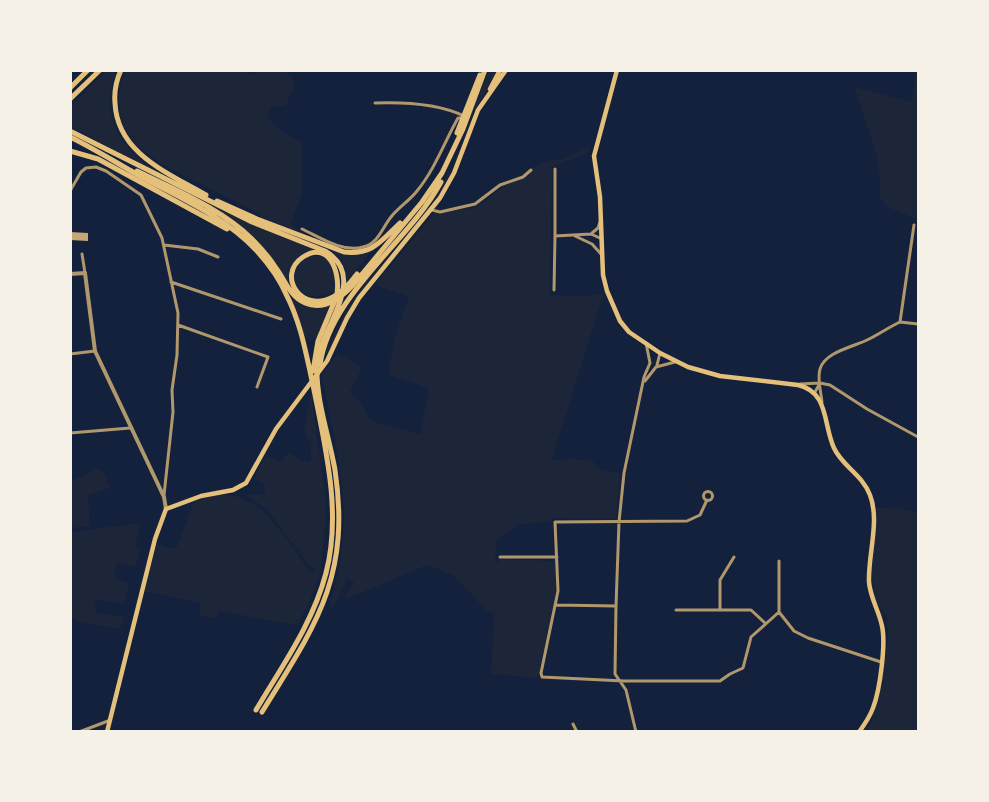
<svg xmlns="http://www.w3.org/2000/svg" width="989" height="802" font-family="Lato,sans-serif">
<rect width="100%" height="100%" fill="#14213d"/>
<path fill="#1d2539" d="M248 70 249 75C264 71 289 64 295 83L286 106 271 107 267 117 282 132 302 142V193L291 223 299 232 261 217 254 211C233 200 212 190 191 179 143 156 103 131 125 71Z
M106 71H116C98 122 123 150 164 176L71 127V106Z
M489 71H498L497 75 475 109 455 163 442 191 428 211 355 300 324 360C326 349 332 339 336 330 362 276 410 240 440 189 462 153 471 109 489 71Z
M916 71H918V220L886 206 879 197 880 182 876 152 854 87 912 102Z
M590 147 589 152 552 167 550 295 587 296 603 294V295L552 459 557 461 569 458 592 461 602 470 620 473 616 519 553 518 550 522 519 524 497 540 495 561 499 562 500 559 555 561 556 591 538 678 491 674 494 613 487 611 453 575 427 565 344 600 354 582 345 578V584L333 608 329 606C358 518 338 461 322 375L338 353 362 368 350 392 358 399 371 421 420 434 429 388 389 375C391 348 399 322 409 297L375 285 434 213 472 208 489 199 508 183 524 179 529 176 533 167 545 162 555 159 560 160Z
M206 202 321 251 295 262 291 287C268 248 243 227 206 202Z
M329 249 338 252 372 251 347 281C346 266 340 257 329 249Z
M310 256C334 253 334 273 336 290 300 311 278 273 310 256Z
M290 294 331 304 317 337 310 341 305 337Z
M311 393 325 492 326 518 320 576 308 605 297 625 218 611 217 618 200 616V603L144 591 156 543 170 548 177 547 194 501C244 481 267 512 294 548 300 557 305 568 314 573L315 570 308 564 268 511 247 495 265 494V485L254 479 266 455 280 463 289 452 301 460 311 462V444L306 437 304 428Z
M97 469 104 473 110 488 88 495 90 526 71 528V481Z
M895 507 918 513V731L865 732 872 720 881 688 884 684 882 679 888 635 887 615C863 600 875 534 877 508Z
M140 523 135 548 140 552 135 567 117 563 115 573 118 579 129 583 124 603 95 600 96 613 125 617 120 629 83 623 71 617V532Z"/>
<path fill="#c6a872" d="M70 232 88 233V241L70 240Z"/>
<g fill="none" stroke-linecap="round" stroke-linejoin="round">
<path stroke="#b1986c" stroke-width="3" d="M375 103C403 102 439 104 464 116
M555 169V236L591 234 602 239
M70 191 81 172 86 168 96 167 106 171 141 195 162 238 178 313 177 355 172 390 173 412 164 495
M432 210 440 212 475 204 500 185 523 177 531 170
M302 229C319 237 343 253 363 247 378 244 382 228 391 217 398 208 409 201 417 191 435 169 444 143 458 118H463
M592 233 598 228 600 222
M575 236 592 244 601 254
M164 245 198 249 218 257
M82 254 85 273
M171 282 281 319
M554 290 555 236
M900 322 918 324
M178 325 268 357 257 387
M70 354 95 351
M657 365 660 353
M645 381 656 367 675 362
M800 384 820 383 830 385 867 409 918 437
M815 392 820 383
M822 402C821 392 817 379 820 369 825 352 853 347 867 340 878 335 889 327 900 322L914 225
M70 433 130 428
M703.5 496a4.5 4.5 0 1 1 9 0a4.5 4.5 0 1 1-9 0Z
M707 500 700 515 687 521 555 522 558 591 541 673 542 677 624 681H720L730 674 743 668 751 637 779 612 794 631 808 638 881 662
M500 557H557
M556 605 616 606
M676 610H751L765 623
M720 610V580L734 557
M779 612V561
M573 724 577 732
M79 732 108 721
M636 732 626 690 615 674 616 606 619 522 624 473 644 377 650 363 646 343"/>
<path stroke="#b1986c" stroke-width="4" d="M70 274 85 273 95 351 164 497 166 509"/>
<path stroke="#e5c07b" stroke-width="4.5" d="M617 70 594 156 600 197 603 275 607 291 620 321 629 332 660 353 688 367 720 376 798 385C829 392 823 424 834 448 842 466 862 474 870 495 880 521 868 554 869 582 870 597 879 611 882 626 886 644 880 690 873 708 870 716 865 724 859 732
M490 89 500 70
M107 732 155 539 166 509 201 496 233 490 246 483 276 429 327 361 347 318 359 298 440 198 454 173 478 110 506 70"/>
<path stroke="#e5c07b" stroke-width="5" d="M121 70C116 81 114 92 115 103 117 153 168 173 206 195
M70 88 88 70
M70 99 100 70
M70 131 252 222 325 251C371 278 318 330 317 367 316 401 329 436 335 470 351 578 315 626 262 712
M457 133 480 75
M70 137C95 149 118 164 142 177 180 198 225 217 256 250 268 263 279 278 286 294 301 323 306 354 313 385 325 446 342 512 326 573 313 623 282 666 256 710
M70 151 98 159 227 229
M137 171C177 191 220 208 252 239 261 248 269 257 276 268 285 280 290 297 305 303 324 311 341 298 353 285L422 202 442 173 463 129 485 70
M217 201 257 219 344 252C373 255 381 241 400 223
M320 365C330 294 408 243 441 182
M313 371 318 341 336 298C342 277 331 239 303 257 276 275 301 314 333 297 343 292 350 283 357 274"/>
</g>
<rect width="989" height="802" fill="none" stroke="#f6f1e7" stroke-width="144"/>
</svg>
